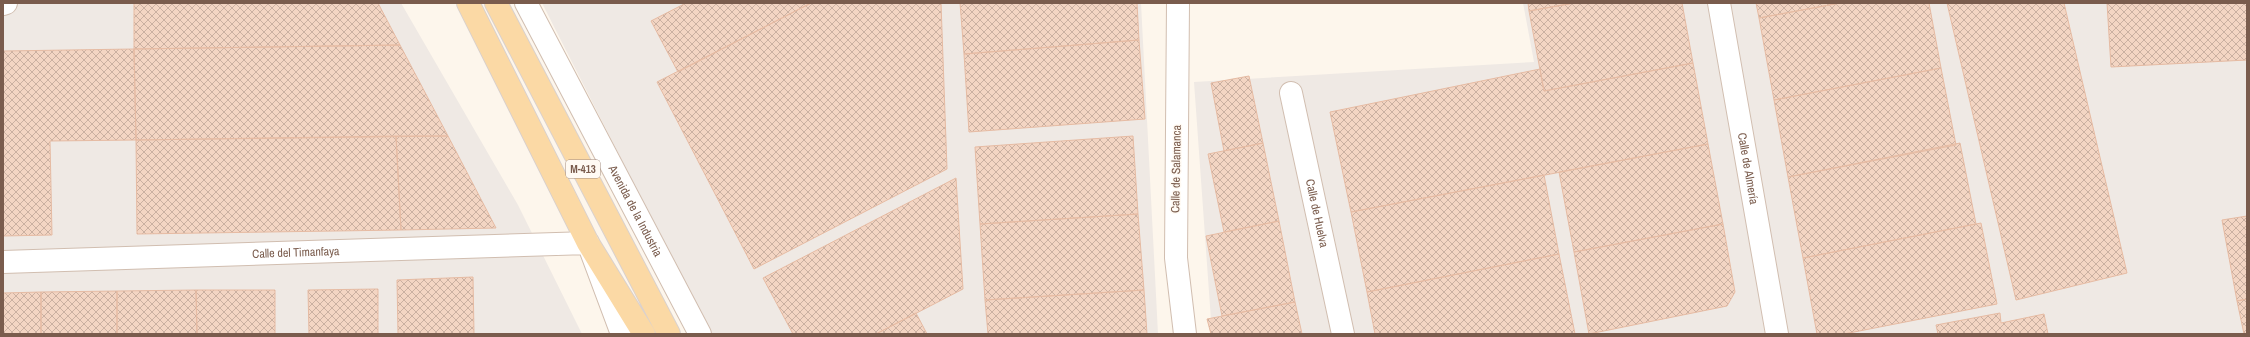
<svg xmlns="http://www.w3.org/2000/svg" width="2250" height="337" font-family="'Archivo Narrow',sans-serif">
<defs>
<pattern id="building-cross-hatch" width="8" height="8" patternUnits="userSpaceOnUse"><rect width="8" height="8" fill="#f3d5c3"/><path d="M0 0l8 8M0 8l8-8" fill="none" stroke="#cab0a1"/></pattern>
</defs>
<rect width="100%" height="100%" fill="#fdf6ec"/>
<path fill="#efe9e4" d="M3 3H401L518 205 582 334H3Z
M542 3H1141L1158 334H710Z
M1523 3H2247V334H1212L1194 82 1534 62Z"/>
<path fill="url(#building-cross-hatch)" stroke="#e6bba3" d="M134 3H378L400 45 134 49Z
M686 3H811L678 72 651 21Z
M811 3H941L947 169 754 269 657 82Z
M960 3H1137L1139 40 964 54Z
M1528 3H1574L1529 11Z
M1574 3H1682L1693 63 1544 91 1529 11Z
M1756 3H1840L1759 18Z
M1840 3H1929L1941 68 1774 100 1759 18Z
M1947 3H2064L2127 273 2016 300Z
M2107 3H2247V60L2111 67Z
M1139 40 1145 119 969 132 964 54Z
M400 45 448 136 136 140 134 49Z
M134 49 136 140 50 141 52 235 3 236V51Z
M1693 63 1708 144 1351 212 1330 112 1540 69 1544 91Z
M1941 68 1956 145 1788 177 1774 100Z
M1249 76 1263 143 1224 151 1211 83Z
M396 136H448L496 228 401 230Z
M396 136 401 230 137 234 136 140Z
M1133 136 1138 214 980 224 975 147Z
M1263 143 1279 221 1224 232 1208 154Z
M1960 143 1976 224 1803 258 1788 177Z
M1708 144 1723 224 1574 252 1559 172Z
M1544 175 1559 254 1367 292 1351 212Z
M956 178 963 289 876 334H793L763 278Z
M1138 214 1144 290 985 300 980 224Z
M2247 216V299L2237 301 2222 220Z
M1279 221 1295 302 1222 316 1206 236Z
M1981 223 1997 304 1844 334H1817L1803 258Z
M1723 224 1735 292 1727 306 1589 334 1574 252Z
M1559 254 1575 334H1375L1367 292Z
M473 277 474 334H398L397 280Z
M378 289V334H309L308 290Z
M196 290H275V334H197Z
M196 290 197 334H117V291Z
M1144 290 1147 334H988L985 300Z
M117 291V334H41V292Z
M41 292V334H3V293Z
M2247 299V334H2244L2237 301Z
M1295 302 1302 334H1211L1207 319Z
M916 313 927 334H876Z
M2000 313 2001 323 2044 314 2048 334H1938L1936 325Z"/>
<g fill="none" stroke-linecap="round" stroke-linejoin="round">
<defs>
<g id="minor">
<path id="s1" d="M526 3 700 334"/>
<path d="M1178 3 1176 258 1185 334"/>
<path id="s2" d="M1719 3 1777 334"/>
<path d="M3 4 6 3"/>
<path id="s3" d="M1291 93 1343 334"/>
<path id="s4" d="M3 262 588 243 622 334"/>
</g>
<path id="primary" d="M468 3 588 243 644 334
M496 3 669 334"/>
</defs>
<use href="#minor" stroke="#d1beb0" stroke-width="24"/>
<use href="#primary" stroke="#dad1cd" stroke-width="24"/>
<use href="#minor" stroke="#fff" stroke-width="22"/>
<use href="#primary" stroke="#fbd9a5" stroke-width="22"/>
</g>
<g text-anchor="middle" dominant-baseline="central" stroke-width="3" stroke-linejoin="round" paint-order="stroke">
<rect fill="#fffaf3" stroke="#a28b7f" stroke-width="1" x="566" y="160" width="34" height="18" rx="3"/>
<g font-size="11" font-weight="bold" fill="#7a5c4d">
<text x="583" y="169">M-413</text>
</g>
<g font-size="12" fill="#7a5c4d" stroke="#fffaf3">
<text stroke="none"><textPath href="#s2" startOffset="168">Calle de Almería</textPath></text>
<text transform="translate(1176 169) rotate(-89)">Calle de Salamanca</text>
<text stroke="none"><textPath href="#s1" startOffset="235">Avenida de la Industria</textPath></text>
<text stroke="none"><textPath href="#s3" startOffset="123">Calle de Huelva</textPath></text>
<text stroke="none"><textPath href="#s4" startOffset="293">Calle del Timanfaya</textPath></text>
</g>
</g>
<rect width="2250" height="337" fill="none" stroke="#7a5c4d" stroke-width="8"/>
</svg>
